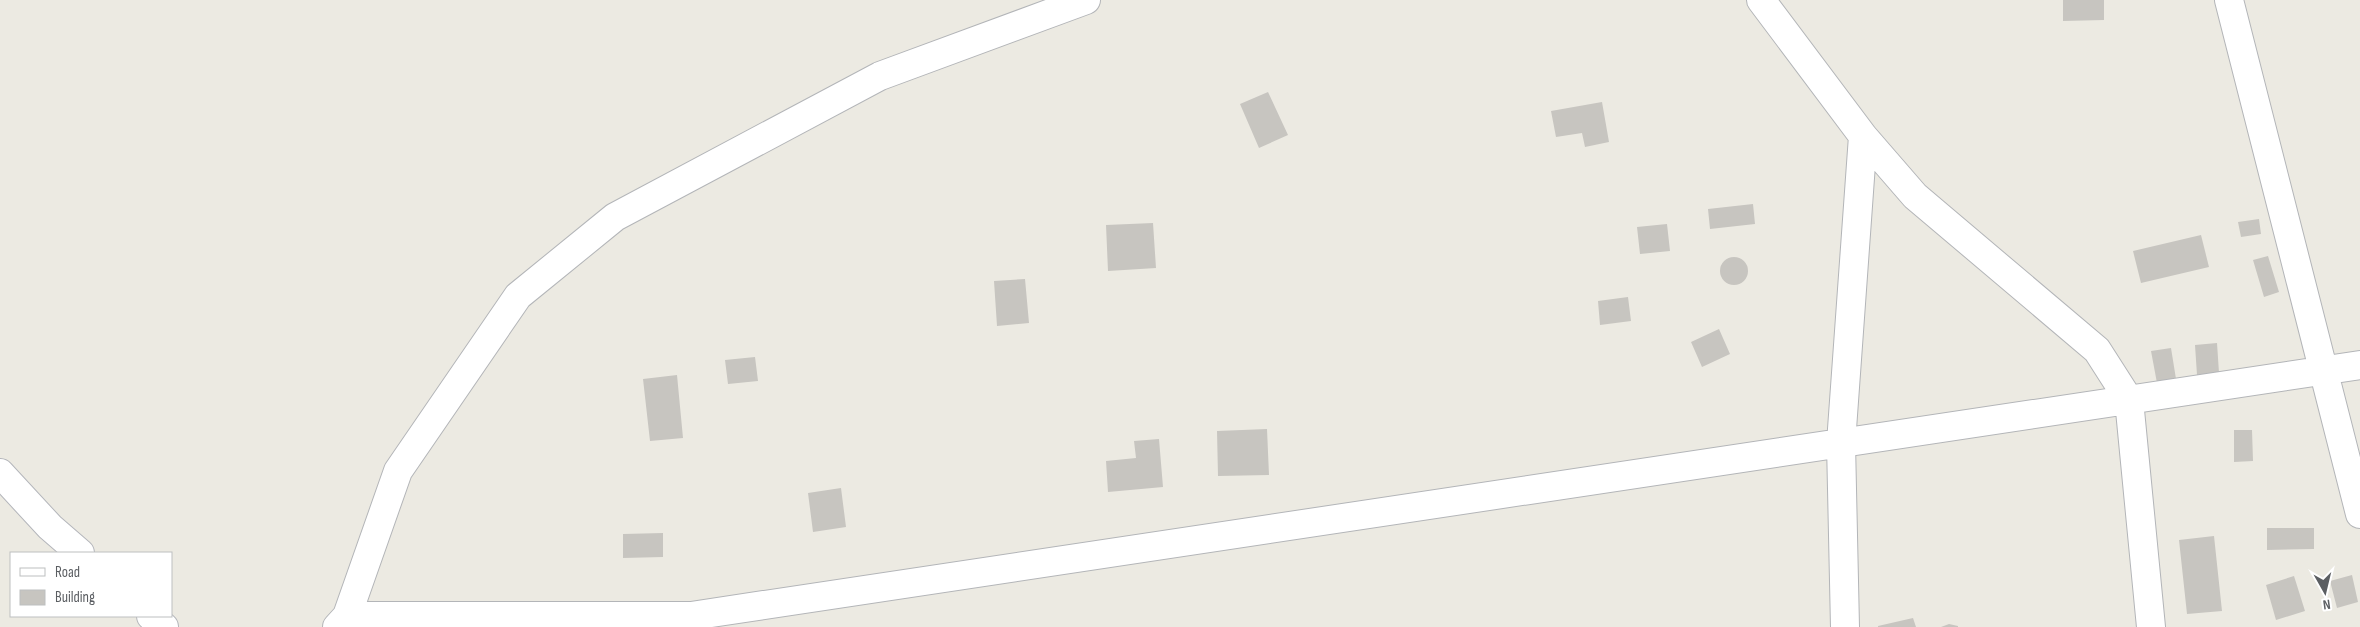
<svg xmlns="http://www.w3.org/2000/svg" width="2360" height="627" font-family="'Sofia Sans Condensed',sans-serif">
<rect width="100%" height="100%" fill="#eceae2"/>
<path fill="#c7c5c0" d="M2063 0H2104V20L2063 21Z
M1268 92 1288 135 1259 148 1240 104Z
M1602 102 1609 142 1585 147 1582 133 1556 137 1551 111Z
M1753 204 1755 224 1710 229 1708 209Z
M2259 219 2261 234 2241 237 2238 222Z
M1153 223 1156 268 1108 271 1106 225Z
M1667 224 1670 251 1640 254 1637 227Z
M2201 235 2209 267 2141 283 2133 251Z
M2268 256 2279 292 2264 297 2253 260Z
M1720 271a14 14 0 1 1 28 0a14 14 0 1 1-28 0Z
M1025 279 1029 323 997 326 994 281Z
M1628 297 1631 321 1600 325 1598 301Z
M1719 329 1730 354 1702 367 1691 342Z
M2217 343 2219 373 2197 375 2195 345Z
M2171 348 2176 379 2157 383 2151 351Z
M755 357 758 381 728 384 725 360Z
M677 375 683 438 650 441 643 379Z
M1267 429 1269 475 1218 476 1217 431Z
M2234 430H2252L2253 461 2234 462Z
M1159 439 1163 487 1108 492 1106 461 1136 458 1134 441Z
M841 488 846 527 813 532 808 493Z
M2267 528H2314V549L2267 550Z
M663 533V557L623 558V534Z
M2214 536 2222 611 2187 614 2179 540Z
M2352 575 2358 602 2337 608 2330 581Z
M2294 576 2305 611 2276 620 2266 585Z
M1913 618 1916 627H1878V626Z
M1949 624 1958 626V627H1941Z"/>
<g fill="none" stroke-linecap="round" stroke-linejoin="round">
<defs>
<path id="minor" d="M1761 0 1863 136 1915 196 2097 350 2129 400 2151 627
M2229 0 2360 514
M347 616H691L2360 365
M337 627 347 616 398 471 518 296 615 217 880 76 1086 0
M1845 627 1841 443 1863 136"/>
<path id="secondary" d="M0 473 50 527 80 553
M151 616 164 627"/>
</defs>
<use href="#minor" stroke="#b3b5b8" stroke-width="30"/>
<use href="#secondary" stroke="#b4b6bb" stroke-width="30"/>
<use href="#minor" stroke="#fff" stroke-width="28"/>
<use href="#secondary" stroke="#fff" stroke-width="28"/>
</g>
<rect x="10" y="552" width="162" height="65" fill="#ffffff" stroke="#bdbfc0"/>
<rect x="20" y="568" width="25" height="8" fill="#ffffff" stroke="#bdbfc0"/>
<text x="55" y="577" font-size="15" fill="#5b5e62">Road</text>
<rect x="20" y="590" width="25" height="15" fill="#c7c5c0" stroke="#bdbfc0"/>
<text x="55" y="602" font-size="15" fill="#5b5e62">Building</text>
<g transform="translate(2325 592) rotate(172)" stroke="#ffffff" stroke-width="4" paint-order="stroke">
<path d="M0-4L9 19L0 12L-9 19Z" fill="#5b5e62"/>
<text y="-8" font-size="14" font-weight="bold" text-anchor="middle" fill="#5b5e62">N</text>
</g>
</svg>
